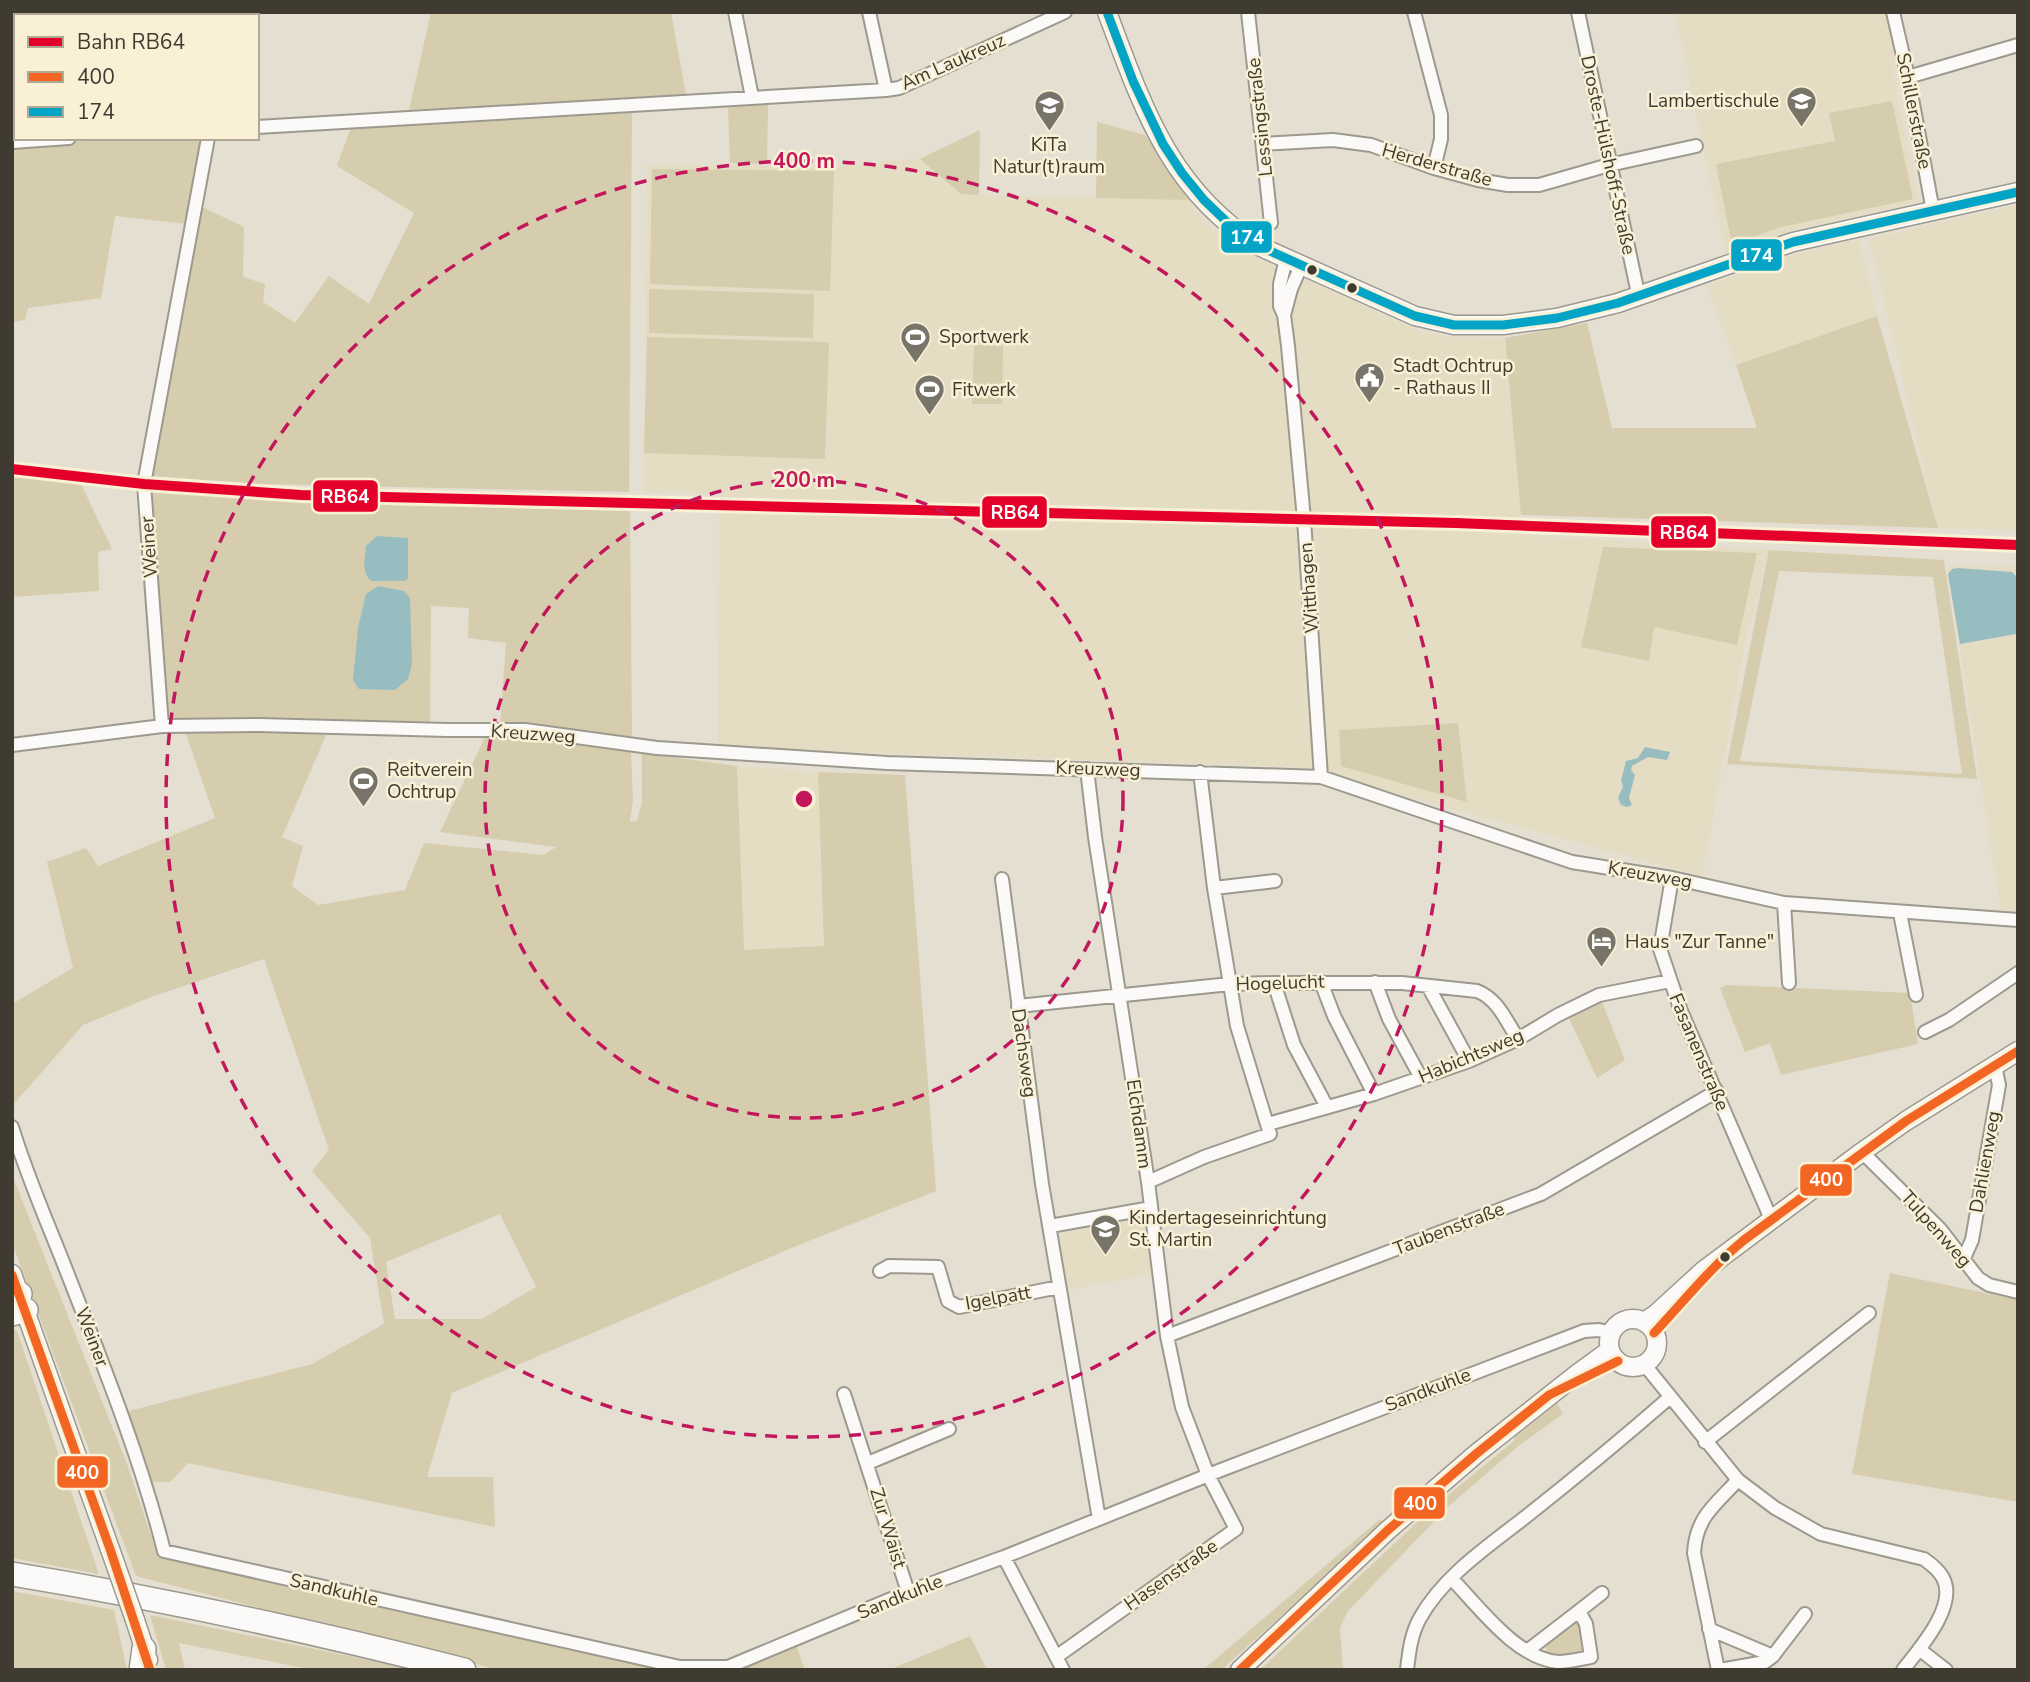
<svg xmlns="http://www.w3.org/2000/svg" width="2030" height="1682" font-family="'Nunito Sans',sans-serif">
<rect width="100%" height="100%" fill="#e4dfd1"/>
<path fill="#e5dcc4" d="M1675 12H1886L1897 66 1892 68 1919 202 1788 231 1726 254Z
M920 159 961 194 1189 200 1205 223 1272 264 1422 332 1452 337 1505 338 1523 535 1769 550 1744 648 1702 876 1297 767 718 748 719 494 644 492 648 165 835 166Z
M2018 205V530L1938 528 1869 239Z
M1859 239 1877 316 1736 365 1707 285 1796 254Z
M1947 566H2018V912L2001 910Z
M737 766 818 772 824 946 743 951Z
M1138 1216 1144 1218 1147 1223 1155 1273 1066 1290 1058 1238 1063 1231Z"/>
<path fill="#d6ccae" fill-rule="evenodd" d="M12 12H223V16H16V138L12 139Z
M431 12H671L686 95 409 110Z
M1892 101 1913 199 1781 227 1732 245 1716 164 1835 141 1829 113Z
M768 103 767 164 730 163 728 106Z
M632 109 629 492 263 484 151 476 168 396 200 206 244 227 243 277 265 284 263 302 295 323 329 276 369 304 414 213 337 166 351 127Z
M1097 122 1145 135 1189 200 1096 198Z
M980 130 979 195 961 194 920 159Z
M145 138H202L187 224 115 216 101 298 28 308 25 320 12 322V145Z
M652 169 834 171 830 291 650 284Z
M649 289 814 294 813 338 649 333Z
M1877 316 1938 528 1521 515 1505 338 1587 323 1612 428H1757L1736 365Z
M647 337 829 342 825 459 644 453Z
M974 345 1003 346 1002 404H972Z
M12 473 80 482 112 549 98 552 99 591 12 597Z
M149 491 344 504 630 511 632 739 529 724 500 726 506 643 468 638 469 608 431 606 430 724 169 721Z
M1603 547 1757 553 1737 645 1654 627 1649 661 1581 647Z
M1769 550 1944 560 1977 779 1727 764ZM1779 571 1933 577 1962 774 1740 761Z
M1458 723 1467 802 1341 766 1339 730Z
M184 728 327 733 282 837 303 846 292 886 318 905 405 890 424 843 544 855 556 847 440 832 486 735 631 751 633 800 630 822 637 821 642 802V753L737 766 744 950 824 946 818 772 905 775 936 1191 801 1244 452 1393 427 1477H493L495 1527 188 1463 170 1482H150L125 1412 312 1364 384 1324 370 1238 312 1171 329 1150 264 959 151 997 83 1025 12 1106V1004L73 968 47 862 86 848 98 866 215 818ZM500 1214 536 1287 482 1319H395L386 1262Z
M1726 985 1910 993 1918 1044 1781 1075 1770 1043 1745 1052 1720 988Z
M1602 1002 1625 1060 1597 1078 1568 1016Z
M12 1175 127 1464 158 1557 661 1670H499L136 1576 12 1243Z
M1890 1273 2018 1300V1502L1852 1474Z
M12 1329 17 1331 99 1574 12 1558Z
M1553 1396 1563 1414 1517 1447 1449 1506 1347 1612 1340 1628 1343 1670H1260L1430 1510 1514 1441 1516 1429Z
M1379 1520 1388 1521 1221 1670H1203Z
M12 1591 114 1610 127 1670H12Z
M150 1615 416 1670H313L179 1643 185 1670H166Z
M1577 1621 1582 1627 1585 1646 1579 1654 1559 1656 1549 1654 1545 1647C1550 1636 1566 1624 1577 1621Z
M970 1636 987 1670H889Z
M795 1642 805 1670H732Z"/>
<path fill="#97bdc1" d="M377 536 408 538V579L404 581H371C361 571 365 559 366 546Z
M1958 568 2012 572 2018 578V632L2016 634 1960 644 1948 574 1952 569Z
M378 586 404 591 410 598 412 664 408 679 395 690 359 689 353 680 358 628 366 594Z
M1645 747 1670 752 1667 760 1648 757 1632 766 1631 770 1635 775 1629 798 1632 805 1627 807 1621 805 1618 798 1623 786 1621 781 1626 761 1638 758Z"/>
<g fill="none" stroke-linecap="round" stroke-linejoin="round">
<defs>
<path id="street" d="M735 12 752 97
M869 12 886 90
M1248 12 1271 223
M1414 12 1441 115V139L1434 168
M1578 12 1639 298
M1893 12 1908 77 1933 211
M227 16 228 12
M1908 77 2018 45
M257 127 886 90 899 88 1065 12
M12 142 69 138
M1263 144 1333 140 1371 145 1434 168 1478 180 1508 185H1539L1609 165 1696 146
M1286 259 1280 284V306L1284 315 1288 346 1304 519 1321 777
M1284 315 1291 289 1301 266
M162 726 144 484 208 138
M12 745 162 726 259 725 447 730H525L657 748 887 763 1321 777 1572 862 1672 878 1784 903 2018 920
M1672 878 1660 949 1681 1011 1771 1219
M1002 879 1042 1184 1099 1519
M1214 888 1275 881
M1784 903 1789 983
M1900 913 1916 995
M1321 982 1334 1016 1374 1094
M1375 982 1389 1019 1421 1078
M1274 983 1294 1045 1327 1107
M1428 986 1469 1061
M1018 1006 1230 984 1274 983H1402L1477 991C1498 999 1506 1021 1518 1039
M1925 1032 1949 1020 2018 973
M1268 1124 1374 1094 1469 1061 1518 1039 1558 1015 1599 995 1670 981
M12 1127C26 1173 45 1217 63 1262 100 1357 139 1452 164 1551L680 1667H728L908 1592 1004 1557 1221 1470 1584 1331 1599 1330 1612 1333
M1862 1152 1940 1229 1978 1278 1989 1285 2018 1292
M1148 1182 1204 1157 1270 1134 1237 1026 1214 888 1200 772
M1050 1226 1151 1208
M1964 1258 1972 1240 1999 1085 1995 1066
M880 1271 889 1266 938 1267 948 1301 959 1307 1059 1287
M1167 1336 1541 1194 1717 1091
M1644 1364 1738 1480 1775 1508 1821 1534 1924 1559C1931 1564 1939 1570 1943 1578 1958 1606 1919 1649 1903 1670
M844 1394 908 1592
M1705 1442 1869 1313
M868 1463 949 1429
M1004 1557 1063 1670
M1452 1579C1479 1607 1517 1659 1558 1662 1568 1662 1581 1659 1591 1657L1586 1624 1579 1611 1527 1651
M1579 1611 1602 1593
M1709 1629 1773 1656
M1919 1649 1946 1670
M1056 1657 1236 1529 1208 1475 1182 1407 1167 1336 1148 1182 1095 837 1087 769
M1407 1670C1409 1652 1411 1634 1420 1618 1444 1575 1490 1545 1528 1515 1576 1477 1623 1438 1669 1398
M1718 1670 1694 1553C1696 1517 1715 1505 1738 1480
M1720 1670 1765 1662 1773 1656 1805 1614"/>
<path id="secondary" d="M1107 12C1143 108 1170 191 1261 247L1415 316 1454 325H1503L1557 318 1618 303 1793 242 2018 192
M12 1274 110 1549
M1609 1343a24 24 0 1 1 48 0a24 24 0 1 1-48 0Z
M1644 1322 1656 1314 1703 1271 1862 1152 1906 1121 2018 1051
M135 1620 148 1660
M1240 1670 1388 1530 1476 1454 1577 1374 1610 1350"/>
<path id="highway" d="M12 1297 20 1294
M12 1314 26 1310
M12 1574C164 1599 315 1632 464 1670
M141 1670 144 1649"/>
</defs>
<use href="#street" stroke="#9c998e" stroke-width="16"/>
<use href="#secondary" stroke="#9c998e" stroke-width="21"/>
<use href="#highway" stroke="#9c998e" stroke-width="26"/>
<use href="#street" stroke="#fbfaf8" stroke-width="12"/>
<use href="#secondary" stroke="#fbfaf8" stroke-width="18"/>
<use href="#highway" stroke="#fbfaf8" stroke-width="23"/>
<defs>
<path id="secondary-bridge" d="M110 1549 135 1620"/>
</defs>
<use href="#secondary-bridge" stroke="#9c998e" stroke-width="21" stroke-linecap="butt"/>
<use href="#secondary-bridge" stroke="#fbfaf8" stroke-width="18"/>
<defs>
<path id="bus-1" d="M12 1275 110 1549 150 1670
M1654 1333C1683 1302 1711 1267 1744 1240L1906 1121 2018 1051
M1240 1670 1388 1530 1476 1454 1549 1395 1618 1361"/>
<path id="bus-2" d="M1107 12 1133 81 1163 144 1182 173 1204 200 1230 225 1261 247 1415 316 1454 325H1503L1557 318 1618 303 1793 242 2018 192"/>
</defs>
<use href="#bus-1" stroke="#f9f0d6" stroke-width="14"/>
<use href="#bus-2" stroke="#f9f0d6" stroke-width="14"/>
<use href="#bus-1" stroke="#f26522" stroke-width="9"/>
<use href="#bus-2" stroke="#03a4c6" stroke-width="9"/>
<defs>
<path id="rail-1" d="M12 469 144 484 301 495 1456 523 2018 545"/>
</defs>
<use href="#rail-1" stroke="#f9f0d6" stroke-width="16"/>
<use href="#rail-1" stroke="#e4002b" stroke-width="10"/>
</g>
<g fill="none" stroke="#c2185b" stroke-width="3.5" stroke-dasharray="12 9">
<circle cx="804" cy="799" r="319"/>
<circle cx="804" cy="799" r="638"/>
</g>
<defs>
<symbol id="school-pin" viewBox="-11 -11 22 30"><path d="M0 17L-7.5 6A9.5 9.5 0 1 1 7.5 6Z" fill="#797469" stroke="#f9f0d6"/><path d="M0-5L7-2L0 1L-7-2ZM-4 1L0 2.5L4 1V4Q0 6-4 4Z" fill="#fff"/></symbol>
<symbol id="stadium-pin" viewBox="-11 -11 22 30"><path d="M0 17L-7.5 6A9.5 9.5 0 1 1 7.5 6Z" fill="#797469" stroke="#f9f0d6"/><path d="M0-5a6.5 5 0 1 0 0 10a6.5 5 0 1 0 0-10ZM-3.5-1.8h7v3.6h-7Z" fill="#fff"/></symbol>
<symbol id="civic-pin" viewBox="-11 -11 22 30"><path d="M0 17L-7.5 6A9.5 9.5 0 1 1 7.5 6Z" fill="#797469" stroke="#f9f0d6"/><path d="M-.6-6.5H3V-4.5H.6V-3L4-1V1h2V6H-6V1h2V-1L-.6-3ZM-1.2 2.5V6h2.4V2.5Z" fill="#fff"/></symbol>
<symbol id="hotel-pin" viewBox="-11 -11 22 30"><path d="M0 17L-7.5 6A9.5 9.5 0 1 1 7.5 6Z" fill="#797469" stroke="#f9f0d6"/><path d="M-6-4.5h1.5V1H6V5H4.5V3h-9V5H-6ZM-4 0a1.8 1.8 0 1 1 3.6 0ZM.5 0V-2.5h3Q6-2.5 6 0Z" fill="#fff"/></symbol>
</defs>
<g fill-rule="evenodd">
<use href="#school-pin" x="1784" y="84" width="35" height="47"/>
<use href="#school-pin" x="1032" y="88" width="35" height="47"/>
<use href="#stadium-pin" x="898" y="320" width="35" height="47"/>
<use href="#civic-pin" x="1352" y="360" width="35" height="47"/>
<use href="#stadium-pin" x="912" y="372" width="35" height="47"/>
<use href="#stadium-pin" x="346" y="764" width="35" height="47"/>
<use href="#hotel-pin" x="1584" y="924" width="35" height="47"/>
<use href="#school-pin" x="1088" y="1212" width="35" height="47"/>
</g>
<g fill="#3f3b31" stroke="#f9f0d6" stroke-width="2.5">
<circle cx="1312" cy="270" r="6"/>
<circle cx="1352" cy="288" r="6"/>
<circle cx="1725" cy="1257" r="6"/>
</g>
<g text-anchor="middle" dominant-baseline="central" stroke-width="5" stroke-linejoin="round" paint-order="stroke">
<g font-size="19" fill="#3f3b31" stroke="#f9f0d6">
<text transform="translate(953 62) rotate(-24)">Am Laukreuz</text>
<text transform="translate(1914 111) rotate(79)">Schillerstraße</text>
<text transform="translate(1260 117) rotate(-96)">Lessingstraße</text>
<text transform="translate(1608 155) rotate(78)">Droste-Hülshoff-Straße</text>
<text transform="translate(1437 165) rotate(16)">Herderstraße</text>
<text transform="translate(149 547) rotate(-94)">Weiner</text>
<text transform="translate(1309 588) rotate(-94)">Witthagen</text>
<text transform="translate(533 734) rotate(4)">Kreuzweg</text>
<text transform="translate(1098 769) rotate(2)">Kreuzweg</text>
<text transform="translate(1650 875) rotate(10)">Kreuzweg</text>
<text transform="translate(1280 983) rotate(-2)">Hogelucht</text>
<text transform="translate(1699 1052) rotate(67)">Fasanenstraße</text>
<text transform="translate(1024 1053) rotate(82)">Dachsweg</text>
<text transform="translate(1471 1056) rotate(-23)">Habichtsweg</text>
<text transform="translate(1139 1124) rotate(82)">Elchdamm</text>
<text transform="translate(1985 1162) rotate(-80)">Dahlienweg</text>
<text transform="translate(1449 1229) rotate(-21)">Taubenstraße</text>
<text transform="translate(1936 1229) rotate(48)">Tulpenweg</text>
<text transform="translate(998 1298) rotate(-10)">Igelpatt</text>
<text transform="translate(92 1337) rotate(69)">Weiner</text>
<text transform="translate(1428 1390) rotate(-21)">Sandkuhle</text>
<text transform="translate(888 1528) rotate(73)">Zur Waist</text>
<text transform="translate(1171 1575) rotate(-35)">Hasenstraße</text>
<text transform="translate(334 1590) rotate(13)">Sandkuhle</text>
<text transform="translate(900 1597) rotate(-22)">Sandkuhle</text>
</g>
<g font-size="19" fill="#3f3b31" stroke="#f9f0d6" text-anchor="start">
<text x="1779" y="101" text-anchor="end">Lambertischule</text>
<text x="1049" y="145" text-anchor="middle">KiTa<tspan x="1049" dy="22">Natur(t)raum</tspan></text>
<text x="939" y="337">Sportwerk</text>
<text x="1393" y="366">Stadt Ochtrup<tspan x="1393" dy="22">- Rathaus II</tspan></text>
<text x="952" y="390">Fitwerk</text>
<text x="387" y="770">Reitverein<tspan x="387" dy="22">Ochtrup</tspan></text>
<text x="1625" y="942">Haus "Zur Tanne"</text>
<text x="1129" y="1218">Kindertageseinrichtung<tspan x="1129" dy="22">St. Martin</tspan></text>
</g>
</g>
<circle cx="804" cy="799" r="10" fill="#c2185b" stroke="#f9f0d6" stroke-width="3.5"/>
<g font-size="21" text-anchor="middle" font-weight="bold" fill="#c2185b" stroke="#f9f0d6" stroke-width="5" stroke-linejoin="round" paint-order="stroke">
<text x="804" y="168">400 m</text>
<text x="804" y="487">200 m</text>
</g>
<g stroke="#f9f0d6" stroke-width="2.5">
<rect x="1220" y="220" width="53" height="34" rx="7" fill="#03a4c6"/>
<rect x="1730" y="238" width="53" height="34" rx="7" fill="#03a4c6"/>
<rect x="312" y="479" width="67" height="34" rx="7" fill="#e4002b"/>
<rect x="981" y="495" width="67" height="34" rx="7" fill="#e4002b"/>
<rect x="1650" y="515" width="67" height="34" rx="7" fill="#e4002b"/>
<rect x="1799" y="1163" width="54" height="34" rx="7" fill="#f26522"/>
<rect x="56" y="1455" width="53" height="34" rx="7" fill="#f26522"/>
<rect x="1393" y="1486" width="53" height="34" rx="7" fill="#f26522"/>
</g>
<g font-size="19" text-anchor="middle" font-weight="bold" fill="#fff">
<text x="1247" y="244">174</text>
<text x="1756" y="262">174</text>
<text x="345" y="503">RB64</text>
<text x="1015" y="519">RB64</text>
<text x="1684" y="539">RB64</text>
<text x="1826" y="1186">400</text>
<text x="82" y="1479">400</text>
<text x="1420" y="1510">400</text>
</g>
<rect width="2030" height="1682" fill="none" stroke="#3f3b31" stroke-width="28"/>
<rect x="14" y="14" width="245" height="126" fill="#f9f0d6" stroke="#afa894" stroke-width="2"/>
<rect x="28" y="37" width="35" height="10" fill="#e4002b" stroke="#afa894" stroke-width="2"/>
<text x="77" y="49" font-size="21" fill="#3f3b31">Bahn RB64</text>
<rect x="28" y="72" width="35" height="10" fill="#f26522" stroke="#afa894" stroke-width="2"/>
<text x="77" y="84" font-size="21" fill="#3f3b31">400</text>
<rect x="28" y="107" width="35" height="10" fill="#03a4c6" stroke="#afa894" stroke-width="2"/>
<text x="77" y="119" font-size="21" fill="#3f3b31">174</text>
</svg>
